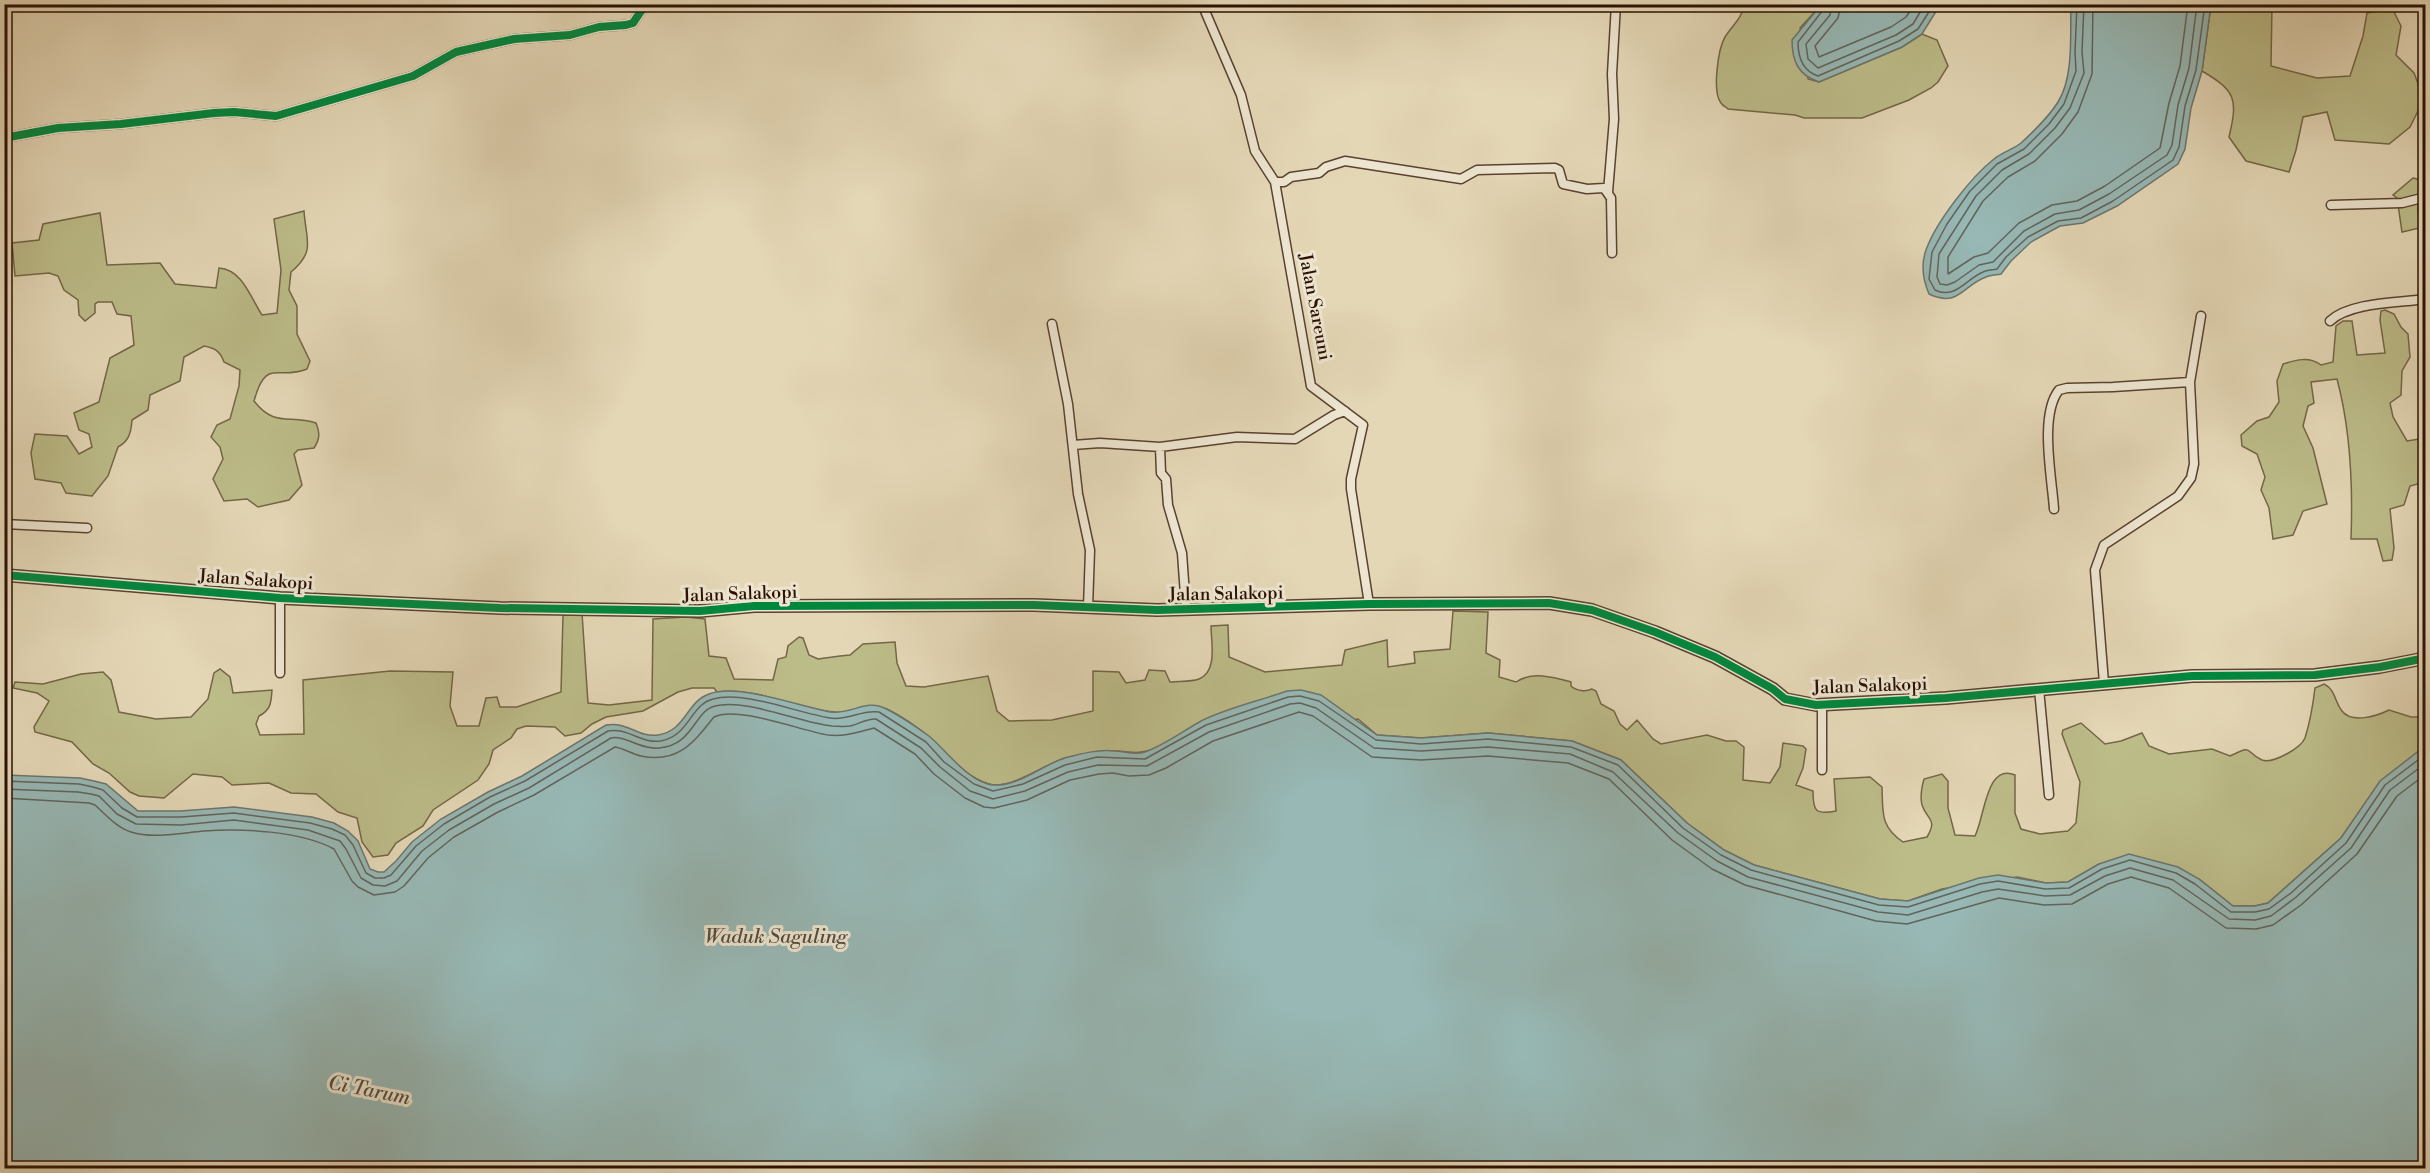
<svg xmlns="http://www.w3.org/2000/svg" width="2430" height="1173" font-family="'Libre Bodoni',serif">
<rect width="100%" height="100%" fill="#e4d7b6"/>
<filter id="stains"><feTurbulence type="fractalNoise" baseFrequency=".00333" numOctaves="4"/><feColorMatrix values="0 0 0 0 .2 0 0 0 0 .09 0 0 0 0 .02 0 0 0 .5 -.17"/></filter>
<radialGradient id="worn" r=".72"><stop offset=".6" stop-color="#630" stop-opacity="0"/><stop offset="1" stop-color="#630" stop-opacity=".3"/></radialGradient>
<path fill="#bcbc89" stroke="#746646" stroke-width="1.5" d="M1744 5H1821L1800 28 1808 79 1819 82 1902 47 1922 34 1937 40 1948 66 1938 82 1931 88 1909 100 1862 118H1804L1795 115 1728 109C1726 107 1723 106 1721 103 1712 92 1718 49 1725 37 1731 27 1743 17 1744 5Z
M2211 5H2272L2271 66 2317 78 2350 76 2363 36 2367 13 2392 8 2401 26 2396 55 2414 73 2424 99 2410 127 2389 144 2335 140 2327 112 2303 117 2296 150 2289 172 2246 161 2229 137C2238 99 2236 91 2202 71Z
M2413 178 2425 181V193L2418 196V214L2422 216 2424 227 2402 232 2397 198 2393 195Z
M304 211C306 241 316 251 291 272L289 290 297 306V334L310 361 307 369C277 381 266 357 254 401 275 428 289 414 316 423 320 433 320 439 314 448L298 450 294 454 302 485 289 500 258 507 247 499 224 501 213 479 223 459 220 447 211 437 217 425 230 419 239 386 240 370 224 362C220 351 215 348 204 346L184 357 180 381 150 395 148 410 132 420C131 433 129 441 118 447L108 476 92 496 66 493 61 483 35 479 31 453 35 434 67 436 79 454 92 447 89 434 79 430 74 413 99 402 110 358 134 345 131 316 117 314 112 302H98L95 304V313L85 321 79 315 78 300 64 290 58 276 49 273 15 276 12 243 39 240 43 224 100 213 107 265 160 263 175 284 216 288 219 268C243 270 250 297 262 315L277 313 281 270 274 219Z
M2385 310 2394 314 2401 327 2408 334 2410 357 2402 371 2401 395 2390 403 2393 417 2407 441 2426 438 2425 482 2410 486 2404 505 2390 509 2394 548 2392 560 2383 561 2377 539H2351C2353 485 2351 431 2337 379L2311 382 2314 403 2308 406 2303 426 2313 448 2327 504 2303 511 2293 535 2273 539 2269 508 2261 490 2265 477 2257 454 2242 446 2241 435 2257 421 2269 417 2279 402 2277 381 2283 364C2296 360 2309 356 2321 365L2333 362 2336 326 2343 321H2352L2357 355 2385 353 2380 320 2381 311Z
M1453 611 1488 612 1486 653 1500 660 1499 677 1516 682C1532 671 1553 677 1571 682V686C1576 691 1586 692 1592 689L1596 691 1601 704 1614 711 1620 724 1627 730 1637 720 1653 739 1661 744 1707 735 1726 741H1736L1744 747 1743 780 1770 783 1780 767 1783 743 1803 746 1806 749 1803 768 1796 785 1813 791C1813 811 1815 815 1836 811L1834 779 1870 777 1882 787C1883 813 1880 826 1903 842L1927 837C1938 819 1927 820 1922 805 1920 797 1922 786 1924 779L1942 774 1948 781V808L1955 835 1975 836C1985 816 1986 763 2015 775V813L2021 829 2040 834 2068 831 2076 823 2080 782 2062 734 2063 730 2081 723 2105 744 2121 741 2142 733 2149 746 2169 754 2212 749 2230 756C2255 744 2243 751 2262 760 2273 764 2301 748 2305 738 2310 722 2313 705 2315 688L2324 684C2336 690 2334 701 2342 711 2352 724 2377 716 2389 710L2411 717H2425L2426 746 2381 781 2341 838 2268 903 2255 906H2233L2199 879 2099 864 2068 882 2046 883 2017 877 1942 889 1908 901 1880 899 1754 865 1724 850 1687 823 1621 760 1572 741 1488 733 1421 738 1377 735 1358 719 1156 748C1138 755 1133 752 1116 751 1104 750 1073 755 1062 759 1043 766 1009 790 989 784 964 777 948 753 929 737 917 727 901 716 887 709 868 701 853 714 834 712 795 709 757 687 717 692L714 688H692L678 692 643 711 606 717 592 724 581 733 565 736 555 727 526 726 517 729 511 738 493 750 489 764 478 780 433 810 423 826 396 843 388 855 373 857 362 842 357 818 338 812 316 794 291 793 269 783 232 785 222 777 193 774 164 798 139 796 130 792 109 773 93 764 72 742 35 732 34 727 49 701 37 693 13 688 15 682 43 684 81 674 103 672 111 680 119 712 156 719 191 717 208 699 214 673 220 669 230 677 233 693 272 690C271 703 271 710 259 716L256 724 260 735 304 734 303 680 390 671 453 672 450 706 457 726H479L486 698 497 697 500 707H517L561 692 563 615 582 613 588 703 609 705 652 700 653 619 686 617 705 619 709 656 726 658 734 679 773 680 778 659 786 657 788 646 799 637 803 638 809 655 818 659 840 656 850 655 863 644 895 642 897 663 906 686 924 687 988 676 997 711 1009 721 1052 720 1093 711V671L1119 672 1126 683 1145 680 1149 670 1165 671 1170 682C1179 681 1191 682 1199 679 1218 672 1211 641 1211 626L1228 625 1229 657 1265 672 1342 665 1345 650 1387 640 1388 667 1415 663 1414 652 1450 649Z"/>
<path fill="#97b8b5" stroke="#6c756e" stroke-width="1.5" d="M1821 5V4L1940 5 1922 34 1902 47 1819 82C1798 75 1792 61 1792 40Z
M2071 5H2211L2202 71 2191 108 2185 149 2178 164 2117 206 2083 223 2060 226 2031 242 2011 261 2001 274C1997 275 1991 275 1986 277 1963 285 1959 308 1929 294 1923 280 1921 264 1926 250 1936 222 1971 177 1994 159 2002 152 2014 149 2021 143 2033 132 2050 115 2058 102 2074 77 2070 35 2071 5Z
M1301 690 1321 695 1377 735 1421 738 1488 733 1572 741 1621 760 1687 823 1724 850 1754 865 1880 899 1908 901 1979 878 1998 875 2046 883 2068 882 2099 864 2129 854 2178 867 2199 879 2233 906H2255L2268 903 2341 838 2380 781 2425 746V1168H5V775L80 778 94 781 106 784 138 811H180L234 807 312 817 334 823 348 831 358 841 370 869 378 872H384L396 861 412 842 441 819 488 792 522 776 606 725C628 721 638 738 658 735 686 731 686 702 709 694 740 683 797 706 830 712 848 715 867 700 882 707 898 714 915 726 929 736 946 750 969 783 993 785 1018 787 1042 765 1065 758 1080 754 1098 749 1114 751 1125 751 1134 756 1145 752 1165 745 1183 731 1201 721 1227 708 1259 701 1287 691Z"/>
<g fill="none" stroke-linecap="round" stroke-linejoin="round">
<path stroke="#61645c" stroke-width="1.5" d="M1825 4 1823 10 1798 42C1798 58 1803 71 1818 76L1899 41 1918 29 1934 4
M1832 4 1830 15 1806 44 1808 59 1818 68 1896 35 1913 24 1925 4
M1841 4 1838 18 1815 46 1819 57 1891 27 1906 17 1915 4
M2077 4 2075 52 2076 71 2064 104 2049 124 2024 149 1997 164 1970 191 1947 224 1932 252 1929 279 1935 290C1955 300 1966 279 1983 272 1987 270 1993 270 1997 269L2006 257 2028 237 2058 221 2081 218 2113 201 2173 160 2179 147 2185 106 2196 70 2205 4
M2084 4 2082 52 2084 73 2070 108 2055 128 2029 154 2002 170 1976 196 1939 254 1937 277 1940 284 1947 285 1955 282 1979 265 1993 262 2024 231 2055 214 2079 210 2109 194 2167 155 2172 145 2178 105 2189 68 2197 4
M2093 4 2092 74 2078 112 2062 134 2035 161 2008 177 1983 201 1948 257V274L1974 257 1988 253 2019 223 2052 205 2077 201 2105 186 2160 148 2169 103 2180 66 2188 4
M4 781 79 784 93 787 103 790 122 808 137 817H181L234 813 310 823 332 829 345 835 353 845 366 873 375 878H384L391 875 416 846 444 824 490 797 525 781 608 731C627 727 641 744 661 741 690 735 690 705 713 699 744 690 797 713 830 718 848 721 862 709 879 712L926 742 944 762 974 784 993 791 1023 784 1065 765 1097 757 1145 759 1206 725 1288 697 1300 696 1319 701 1376 740 1421 744 1488 739 1571 747 1618 765 1683 828 1721 855 1751 870 1879 905 1908 907 1980 884 1998 881 2045 889 2069 888 2102 869 2130 860 2176 873 2195 884 2231 912H2255L2269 909 2291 893 2346 843 2385 785 2426 754
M4 789 78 792 91 794 99 796 117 814 136 824 181 825 234 820 308 830 340 841 346 849 361 878 373 885 385 886 397 881 422 851 449 830 494 804 529 788 611 738C625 735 641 750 659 748 694 745 694 711 715 706 746 698 800 723 832 726 838 726 844 727 850 726 859 724 868 718 876 719L921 748 940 767 970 791 993 799 1025 791 1068 772 1098 765 1147 766 1209 732 1290 704 1300 703 1316 708 1374 748 1421 751 1488 747 1570 754 1613 772 1678 833 1717 861 1748 877 1878 912 1908 915 1982 892 1998 889 2045 896 2070 895 2105 876 2130 868 2173 880 2229 919 2255 920 2271 916 2295 898 2351 848 2390 790 2426 763
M4 798 89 803 95 805C105 814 117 828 131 832 153 839 181 833 204 831 241 828 301 831 334 849L352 881 358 887 374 895 395 892 404 886 428 858 454 837 498 812 534 795 615 747C623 748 632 754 641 756 678 764 694 742 714 717 737 705 801 731 828 735 845 737 858 732 874 728L915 754 934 774 965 798 984 807 994 808 1027 800 1070 780 1099 774 1113 773 1129 776 1149 775 1166 768 1213 741 1299 712 1313 716 1372 757 1421 760 1488 756 1568 763 1609 779 1672 840 1712 869 1745 885 1876 921 1907 924 1999 898 2044 905 2072 904 2108 884 2131 877 2169 888 2226 928 2256 929 2273 925 2301 905 2357 854 2397 796 2426 774"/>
<defs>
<path id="minor" d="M1202 4 1241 95 1255 151 1275 182 1311 386 1363 425 1351 479V489L1369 604
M4 138 58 128 121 124 214 113 234 112 276 116 413 76 456 52 514 39 570 35 599 27 626 25 633 23 641 11 650 4
M1275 182H1284L1291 177 1319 173 1326 167 1345 161 1461 179 1477 170 1555 168 1559 170 1563 184 1587 189 1604 188 1611 198 1612 253
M1608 192 1614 119 1612 74 1616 4
M2331 205 2402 203 2426 197
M2330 321C2350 302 2398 303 2426 299
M1052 324 1068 404 1078 494 1090 550 1088 608
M1073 445 1100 443 1160 447 1237 437 1295 439 1334 415 1345 411
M1160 447 1161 473 1166 479 1168 505 1182 553 1186 609
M2054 509C2052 478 2039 415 2059 390L2067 388 2113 387 2190 382
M4 524 87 528
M280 598V673
M2104 683 2095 570 2104 545 2178 496 2191 478 2194 464 2190 382 2201 316
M2039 689 2049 795
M1822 770V705"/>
<path id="tertiary" d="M4 575 280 598 500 608 700 611 754 606 1034 605 1157 610 1369 604 1549 603 1592 610 1655 632 1715 657 1773 689 1785 699 1816 705 1946 698 2192 676 2315 675 2380 667 2426 658"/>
</defs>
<use href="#minor" stroke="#594230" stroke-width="11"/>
<use href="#tertiary" stroke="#594230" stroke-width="14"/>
<use href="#minor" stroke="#ede5d0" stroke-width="8"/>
<use href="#tertiary" stroke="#ede5d0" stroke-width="10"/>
<defs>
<path id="cycleway" d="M4 138 58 128 121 124 214 113 234 112 276 116 413 76 456 52 514 39 570 35 599 27 626 25 633 23 641 11 650 4
M4 575 280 598 500 608 700 611 754 606 1034 605 1157 610 1369 604 1549 603 1592 610 1655 632 1715 657 1773 689 1785 699 1816 705 1946 698 2192 676 2315 675 2380 667 2426 658"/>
</defs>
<use href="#cycleway" stroke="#ede5d0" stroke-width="11"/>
<use href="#cycleway" stroke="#00873e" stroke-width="8"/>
</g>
<g text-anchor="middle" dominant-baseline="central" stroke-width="6" stroke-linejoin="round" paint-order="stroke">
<g font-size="18" fill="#2b1003" stroke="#ede5d0">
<text transform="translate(1315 307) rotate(79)">Jalan Sareuni</text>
<text transform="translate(256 580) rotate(4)">Jalan Salakopi</text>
<text transform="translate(740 594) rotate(-2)">Jalan Salakopi</text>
<text transform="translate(1226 594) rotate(-1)">Jalan Salakopi</text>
<text transform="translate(1870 686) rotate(-2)">Jalan Salakopi</text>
</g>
<g font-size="20" font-style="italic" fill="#514b41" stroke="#ede5d0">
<text x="776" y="937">Waduk Saguling</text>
<text transform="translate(369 1091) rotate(11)">Ci Tarum</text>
</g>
</g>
<rect width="2430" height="1173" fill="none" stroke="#e4d7b6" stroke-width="24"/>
<rect x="6" y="6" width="2418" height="1161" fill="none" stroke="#2b1003" stroke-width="3"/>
<rect x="12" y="12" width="2406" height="1149" fill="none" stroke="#2b1003" stroke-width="1.5"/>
<rect width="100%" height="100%" filter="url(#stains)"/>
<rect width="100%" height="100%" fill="url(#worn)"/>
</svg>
